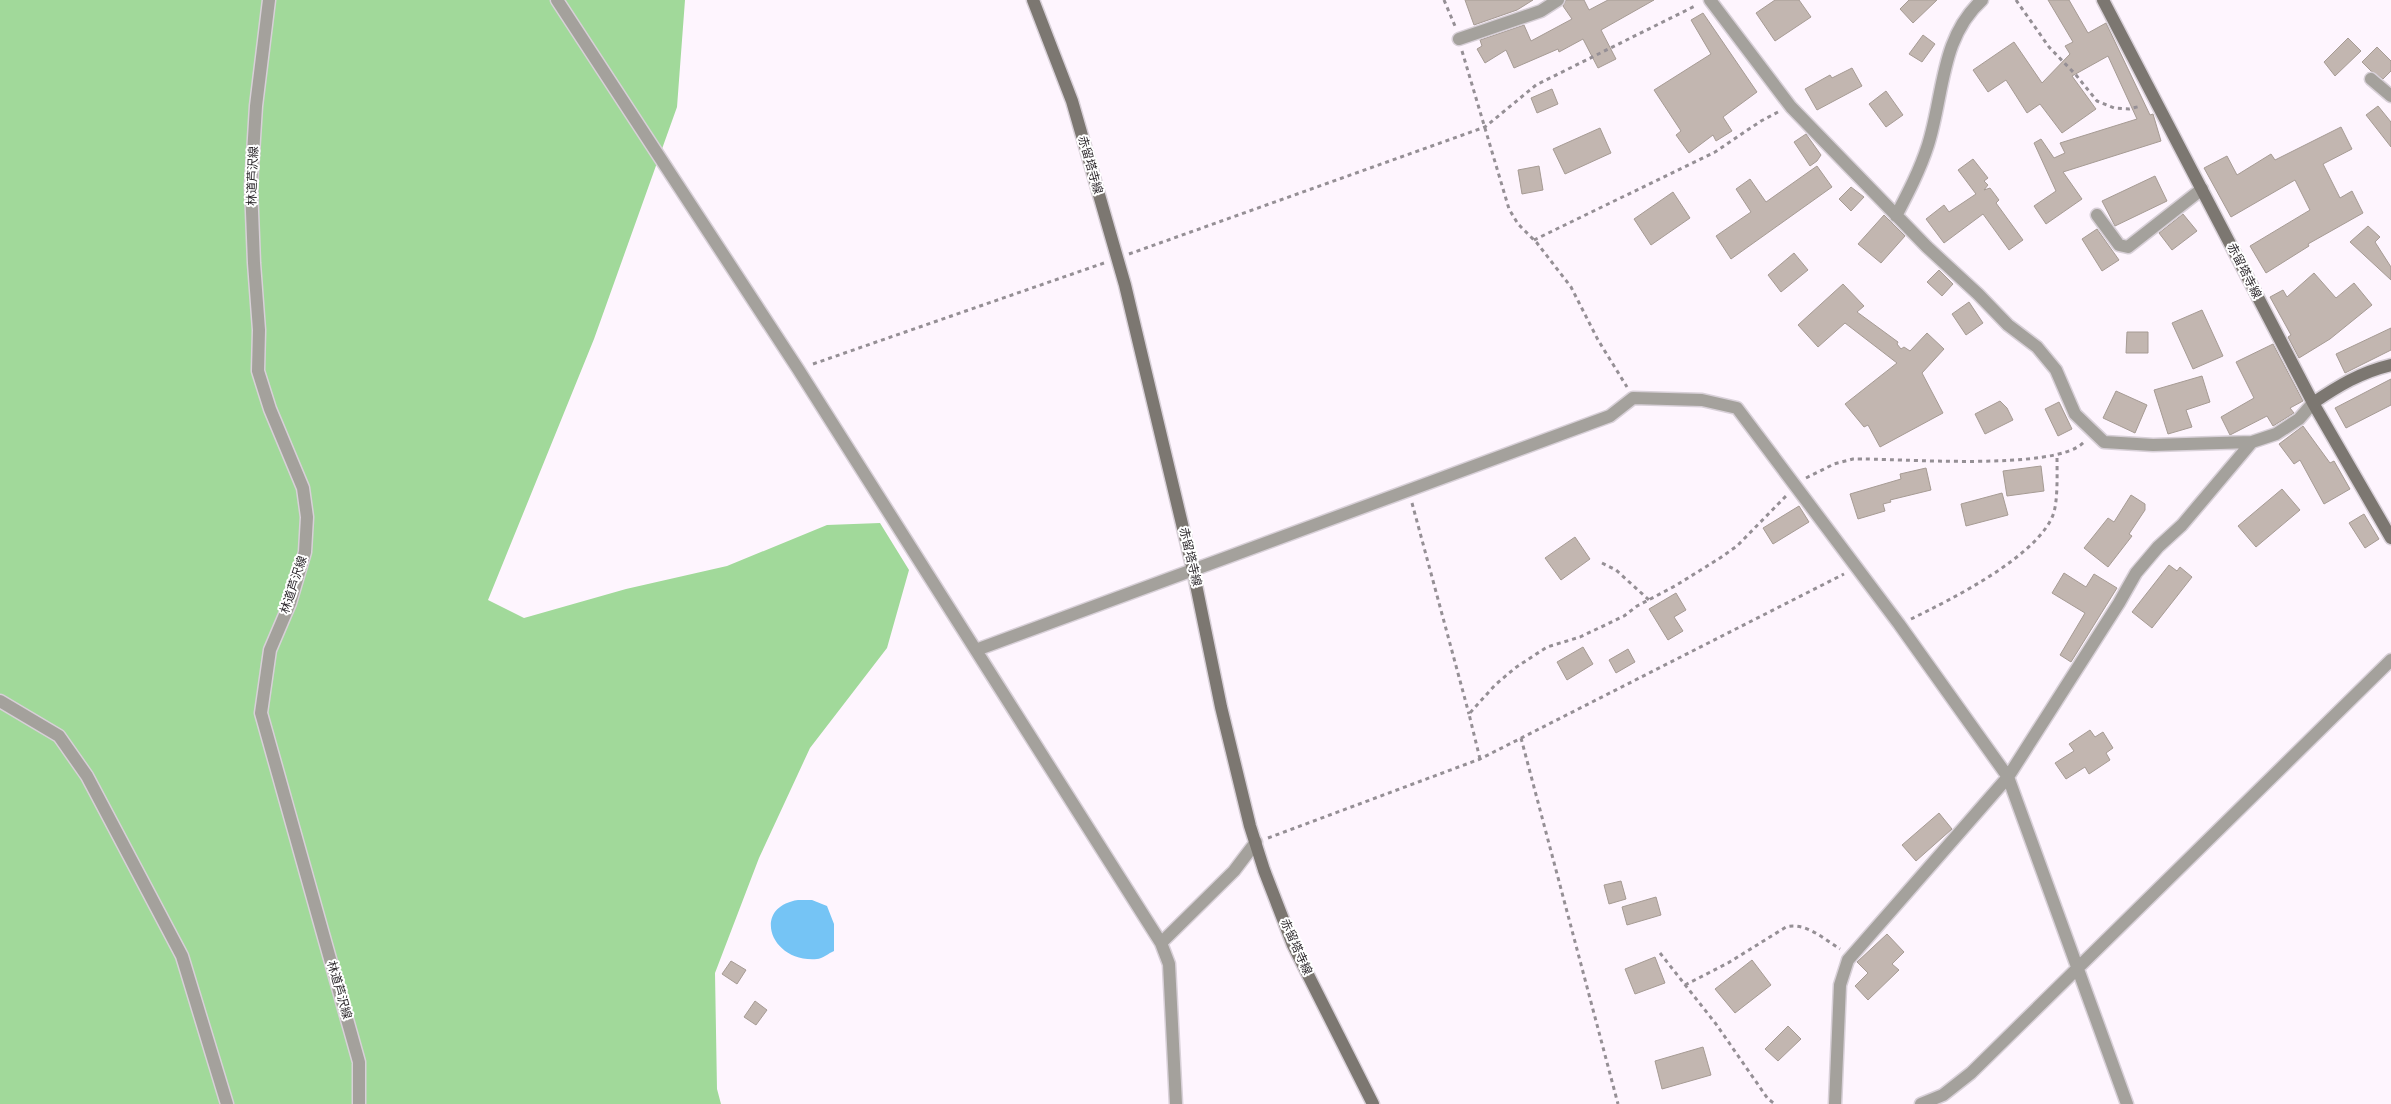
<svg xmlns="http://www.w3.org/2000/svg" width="2391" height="1104" font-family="'Source Sans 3','Noto Sans JP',sans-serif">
<rect width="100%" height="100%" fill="#fef5fe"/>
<path fill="#a1d99a" d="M0 0H685L677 107 594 339 488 600 524 618 626 589 727 566 827 525 880 523 909 570 887 648 810 748 759 858 715 973 717 1089 721 1104H0Z"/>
<path fill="#75c4f5" d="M798 900H812L827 906 834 924V951C829 953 822 959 817 959 770 963 751 907 798 900Z"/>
<path fill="#c2b6b0" stroke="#a69b94" d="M1465 0H1533L1517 10 1474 25Z
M1566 0H1584L1589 10 1608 0H1654L1601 30 1616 59 1598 68 1583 39 1559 52 1558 49 1514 68 1506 50 1485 63 1477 49 1482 46 1480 40 1524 25 1531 41 1572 19 1563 6Z
M1775 0H1799L1811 17 1775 41 1756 13Z
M1909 0H1937L1913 23 1900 9Z
M2048 0H2069L2088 33 2106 23 2150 115 2153 114 2161 141 2063 172 2082 199 2046 224 2034 206 2056 191 2034 143 2041 139 2054 158 2065 153 2060 143 2137 119 2108 56 2072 76 2096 109 2062 133 2040 104 2027 113 2006 80 1988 92 1973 70 2014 42 2042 83 2070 54 2065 46 2073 42Z
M1703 13 1757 92 1723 117 1732 131 1716 141 1713 135 1689 153 1676 135 1681 131 1654 90 1711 54 1691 20Z
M1923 35 1935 44 1922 62 1909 54Z
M2348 38 2361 51 2335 76 2324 62Z
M2377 47 2391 61V71L2383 79 2371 71 2362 62Z
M1852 68 1862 86 1817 110 1805 89 1830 75 1832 78Z
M1552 89 1558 104 1537 113 1531 98Z
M1886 91 1903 115 1886 127 1869 104Z
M2378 106 2391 122V147L2366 115Z
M2341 127 2352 149 2323 164 2340 198 2352 191 2363 213 2308 244 2309 246 2266 273 2250 246 2310 210 2295 180 2231 217 2204 168 2227 156 2237 175 2271 154 2275 160Z
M1600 128 1611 153 1565 174 1553 149Z
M1806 134 1821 155 1817 161 1810 166 1794 142Z
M1973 159 1988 178 1984 181 1988 185 1984 190 1990 188 1999 200 1996 203 2023 240 2009 250 1983 214 1944 243 1926 219 1944 205 1949 212 1976 194 1958 170Z
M1539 166 1543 190 1522 194 1518 170Z
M1817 166 1832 187 1731 259 1716 236 1751 212 1736 189 1750 179 1766 202Z
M2155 176 2167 201 2115 226 2102 201Z
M1851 187 1864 197 1851 211 1839 199Z
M1673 192 1690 218 1651 245 1634 219Z
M2183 214 2197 231 2172 250 2159 233Z
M1884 215 1905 236 1881 263 1858 244Z
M2368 226 2380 237 2375 242 2391 267V280L2350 242Z
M2097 229 2119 260 2102 271 2082 239Z
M1794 253 1808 270 1781 292 1768 275Z
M1939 270 1953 284 1942 296 1927 282Z
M2314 273 2336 298 2354 283 2372 305 2330 339 2299 358 2288 337 2291 335 2270 297 2283 290 2287 297Z
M1843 284 1864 306 1857 312 1898 342 1897 344 1901 349 1904 347 1910 351 1927 333 1944 349 1922 373 1943 413 1880 447 1868 425 1864 427 1845 404 1897 363 1845 323 1818 347 1798 325Z
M1969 302 1983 323 1966 335 1952 314Z
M2202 310 2223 356 2193 369 2172 323Z
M2391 328V350L2345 373 2336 354Z
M2127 332H2148V353H2126Z
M2273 344 2303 401 2290 408 2294 413 2273 426 2267 416 2230 435 2221 417 2254 398 2236 362Z
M2202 376 2210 402 2186 410 2192 427 2168 434 2154 390Z
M2391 379V405L2346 428 2335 408Z
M2116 391 2147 405 2135 433 2103 418Z
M2000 401 2007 408 2013 420 1985 434 1975 414Z
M2059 402 2072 429 2058 436 2045 409Z
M2303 426 2330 463 2334 461 2350 489 2324 504 2300 460 2294 464 2279 444Z
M2041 466 2044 491 2007 496 2003 471Z
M1926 468 1931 490 1890 500 1891 502 1883 504 1885 511 1858 519 1850 494 1901 479 1900 474Z
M2282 489 2300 510 2256 547 2238 526Z
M2002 493 2008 515 1966 526 1961 504Z
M2131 495 2145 504V510L2129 534 2132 536 2108 567 2084 548 2108 518 2114 522Z
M1799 506 1809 522 1773 544 1763 528Z
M2364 514 2379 539 2365 548 2349 523Z
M1575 537 1590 559 1561 580 1545 558Z
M2169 565 2177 571 2180 567 2192 577 2152 628 2132 612Z
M2064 573 2086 587 2094 574 2117 588 2071 662 2060 655 2085 613 2052 593Z
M1676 593 1686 610 1674 617 1683 631 1668 640 1649 609Z
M1583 647 1593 664 1567 680 1557 662Z
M1628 649 1635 662 1616 673 1609 660Z
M2090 730 2095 737 2103 732 2113 748 2106 753 2110 760 2089 774 2085 767 2066 779 2055 763 2074 751 2069 744Z
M1939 813 1952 829 1916 861 1902 845Z
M1621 881 1626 899 1609 904 1604 885Z
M1656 897 1661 915 1627 925 1622 907Z
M1887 934 1904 952 1892 964 1899 970 1868 1000 1855 986 1868 973 1857 962Z
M1655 957 1665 983 1635 994 1625 969Z
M1752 960 1771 985 1735 1013 1715 989Z
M731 961 746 970 737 984 722 974Z
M755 1001 767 1010 756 1025 744 1017Z
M1788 1026 1801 1039 1778 1061 1765 1049Z
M1703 1047 1711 1075 1662 1089 1655 1061Z"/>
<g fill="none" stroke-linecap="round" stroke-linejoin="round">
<defs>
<path id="street" d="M269 0 256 106 251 186 254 263 259 330 258 371 270 409 303 488 307 517 305 552 290 603 270 650 261 713 359 1062V1104
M557 0 798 369 1161 943 1169 964 1176 1104
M1710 0 1791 107 1927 247 1978 294 2008 325 2037 347 2056 370 2075 414 2104 442 2153 445 2252 442 2276 434 2299 419 2313 403
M1459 39 1541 11 1558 0
M2371 79 2391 96
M2097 215 2119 245 2128 247 2202 189
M1896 216C1908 193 1920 170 1928 145 1944 95 1940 38 1982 0
M976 650 1610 416 1633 398 1702 400 1737 408 1899 624 2008 777 2127 1104
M0 701 59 736 87 776 182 956 227 1104
M1161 943 1234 871 1256 842
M1835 1104 1840 985 1848 960 2008 777 2119 603 2136 573 2158 547 2182 525 2252 442
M1921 1104 1943 1095 1971 1073 2391 660"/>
<path id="secondary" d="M1033 0 1072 101 1125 285 1193 570 1221 707 1250 826 1264 870 1293 945 1373 1104
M2103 0 2313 403 2391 538
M2313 403C2338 386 2361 372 2391 365"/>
</defs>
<use href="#street" stroke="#d8d0d8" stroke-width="15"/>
<use href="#secondary" stroke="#d8d0d8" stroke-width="15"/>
<path stroke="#958f95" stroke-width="3" stroke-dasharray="4 4" stroke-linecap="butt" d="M1444 0 1455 26
M2016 0 2049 47 2076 75 2097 101 2114 108 2129 109 2141 106
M1462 51 1509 209 1518 224 1537 243 1571 287 1598 340 1627 387
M1534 240 1715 152 1761 121 1778 112
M1129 254 1485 127 1536 85 1697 5
M813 364 1104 263
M1806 478 1834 464 1853 459C1897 458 2056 472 2084 442
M1412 503 1469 714
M1602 563 1616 570 1649 600
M1911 619C1950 600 2041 555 2054 512 2058 497 2057 472 2057 455
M1521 738 1618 1104
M1480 759 1469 714 1495 685 1515 668 1547 647 1580 637 1624 616 1637 606 1675 586 1720 558 1737 546 1787 495
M1268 838 1480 759 1844 574
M1660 953 1716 1024 1768 1099 1775 1104
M1685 985 1728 963 1786 927C1806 922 1824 939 1840 949"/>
<use href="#street" stroke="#a4a19c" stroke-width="12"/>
<use href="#secondary" stroke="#7c7771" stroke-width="12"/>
</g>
<g text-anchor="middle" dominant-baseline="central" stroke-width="4" stroke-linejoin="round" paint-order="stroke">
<g font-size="12" fill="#2d292d" stroke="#fff">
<text transform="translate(1090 165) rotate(74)">赤留塔寺線</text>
<text transform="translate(253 176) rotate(-88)">林道芦沢線</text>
<text transform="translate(2244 271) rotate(63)">赤留塔寺線</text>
<text transform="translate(1190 557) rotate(77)">赤留塔寺線</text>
<text transform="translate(294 585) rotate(-72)">林道芦沢線</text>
<text transform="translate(1296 947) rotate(66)">赤留塔寺線</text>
<text transform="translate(339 990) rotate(74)">林道芦沢線</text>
</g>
</g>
</svg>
